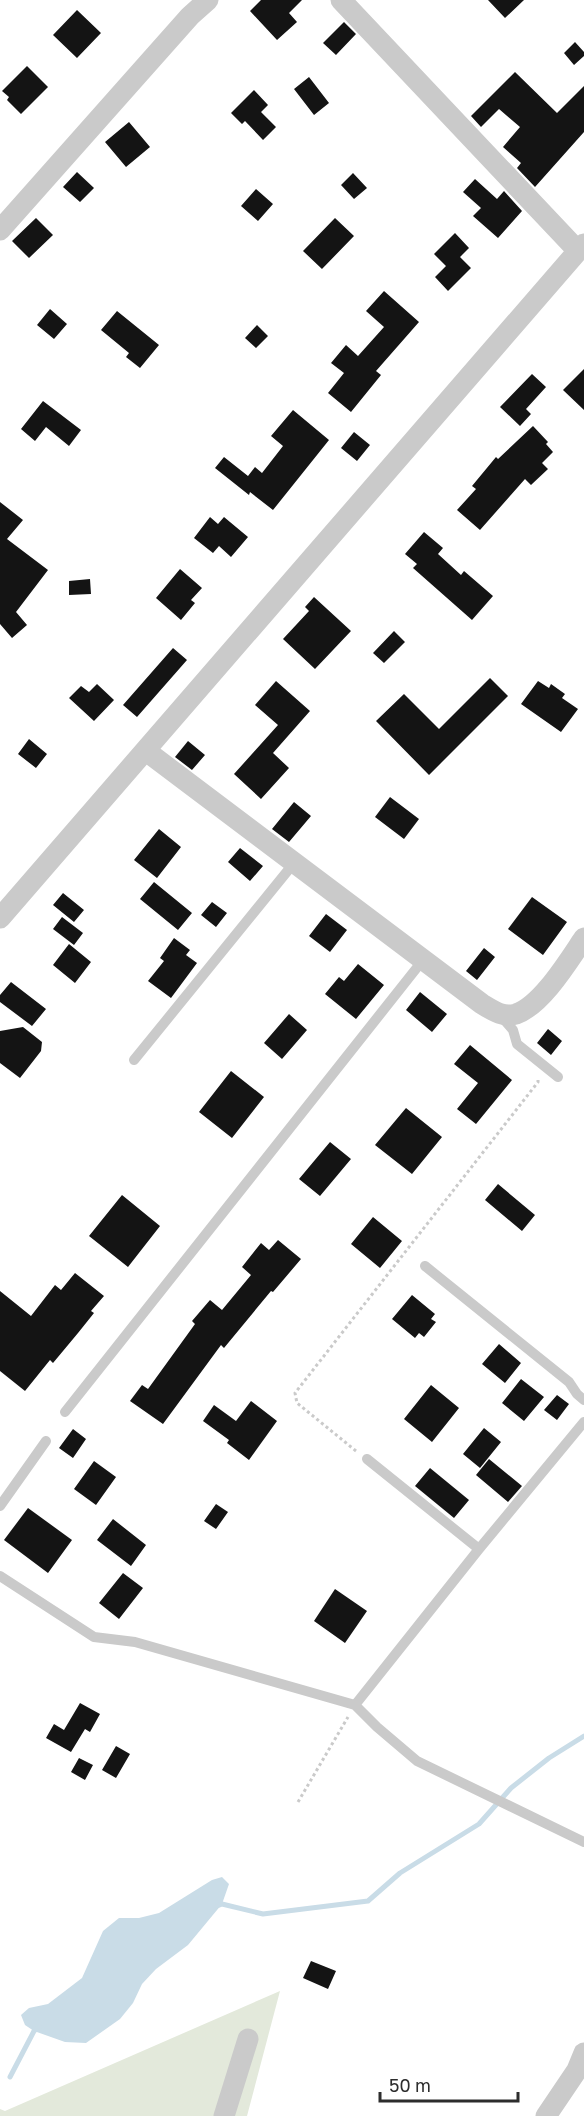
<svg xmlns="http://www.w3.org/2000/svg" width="584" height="2116" font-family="'Golos Text',sans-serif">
<rect width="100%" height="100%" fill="#fff"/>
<path fill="#e3e9db" d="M280 1991 247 2116H0V2109L5 2111Z"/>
<path fill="#c9dce7" d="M222 1877 229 1884 222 1904 188 1945 156 1969 142 1984 133 2003 120 2019 86 2043 65 2042 34 2031 25 2025 21 2015 29 2008 48 2004 82 1978 103 1931 119 1918H139L159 1913 212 1880Z"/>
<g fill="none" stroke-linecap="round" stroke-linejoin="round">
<path stroke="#c9dce7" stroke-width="5" d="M217 1906 222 1904 263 1914 368 1901 400 1873 479 1824 511 1788 549 1758 584 1736
M10 2077 34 2031 39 2027"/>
</g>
<path fill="#141414" d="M261 0H302L289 13 297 22 277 40 250 11Z
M488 0H524L505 18Z
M77 10 101 33 77 58 53 35Z
M344 22 356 34 336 55 323 43Z
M575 42 584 52V56L574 65 564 53Z
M27 66 48 87 21 114 7 100 9 97 2 91Z
M515 72 557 113 584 86V132L535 187 517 168 521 163 503 147 520 127 499 109 481 127 471 116Z
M309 77 329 103 314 115 294 89Z
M254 90 268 105 261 112 276 127 263 140 245 121 242 124 231 113Z
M129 122 150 147 126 167 105 142Z
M77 172 94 188 80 202 63 187Z
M353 173 367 188 354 199 341 185Z
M475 179 497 199 504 191 522 211 498 238 473 216 481 208 463 192Z
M256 189 273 204 258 221 241 206Z
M36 218 53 235 29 258 12 241Z
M335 218 354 236 322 269 303 251Z
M455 233 469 248 460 257 471 268 448 291 435 277 446 266 434 254Z
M384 291 419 322 376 371 381 375 351 412 328 393 344 373 331 363 346 345 358 356 384 327 366 311Z
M50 309 67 324 54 339 37 325Z
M117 311 159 345 140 368 126 357 129 353 101 330Z
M257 325 268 336 256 348 245 338Z
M584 369V410L563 390Z
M532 374 546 387 526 409 531 414 520 426 500 407Z
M43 401 81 430 69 446 46 427 35 441 21 429Z
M293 410 329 440 273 510 250 492 249 495 215 468 224 457 248 476 255 467 262 473 283 446 271 436Z
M533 426 548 442 546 444 553 452 542 463 548 469 531 485 525 479 480 530 457 510 476 489 472 486 496 457 498 459Z
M354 432 370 445 357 461 341 448Z
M0 502 23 520 7 539 48 570 16 612 27 625 12 638 0 624Z
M210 517 218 524 224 517 248 537 231 557 219 546 213 553 194 538Z
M424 532 443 548 438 554 461 575 464 571 493 596 472 620 413 568 417 564 405 554Z
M180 569 202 588 191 600 195 603 181 620 156 598Z
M90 579 91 594 69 595V581Z
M314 597 351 631 315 669 283 639 309 611 305 607Z
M394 631 405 642 384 663 373 653Z
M173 648 187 660 137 717 123 705Z
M490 678 508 696 429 775 376 721 404 694 439 729Z
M276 681 310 711 273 753 289 768 261 799 234 774 278 725 255 705Z
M538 681 549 688 551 684 565 694 562 698 578 709 561 732 521 704Z
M97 684 114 700 94 721 69 698 81 686 89 692Z
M29 739 47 754 36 768 18 754Z
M188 741 205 755 192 770 175 757Z
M390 797 419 819 404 839 375 817Z
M294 802 311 816 289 842 272 829Z
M159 829 181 847 157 878 134 860Z
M240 848 263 866 250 881 228 862Z
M154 882 192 913 178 930 140 899Z
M63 893 84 910 74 922 53 905Z
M532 897 567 922 543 955 508 929Z
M212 902 227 913 216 927 201 915Z
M326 914 347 930 330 952 309 936Z
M62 917 83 933 74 945 53 929Z
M174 938 190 950 186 955 197 963 171 998 148 981 164 961 160 958Z
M69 944 91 962 75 983 53 965Z
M484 948 495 957 477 980 466 971Z
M358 964 384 985 356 1019 325 994 339 977 344 981Z
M11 982 46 1009 32 1026 0 1002V995Z
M420 992 447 1014 432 1032 406 1010Z
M289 1014 307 1030 282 1059 264 1043Z
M23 1027 42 1042 41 1051 20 1078 0 1063V1031Z
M548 1029 562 1041 551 1055 537 1043Z
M470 1045 512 1080 476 1124 457 1109 478 1083 454 1064Z
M231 1071 264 1097 232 1138 199 1112Z
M406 1108 442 1137 412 1174 375 1145Z
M330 1142 351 1159 320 1196 299 1179Z
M498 1184 535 1215 522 1231 485 1200Z
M122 1195 160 1226 128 1267 89 1236Z
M373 1217 402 1241 380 1268 351 1244Z
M278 1240 301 1259 273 1292 271 1291 224 1348 221 1345 163 1424 130 1401 142 1385 148 1389 195 1324 192 1321 210 1300 222 1310 251 1275 242 1267 261 1243 269 1250Z
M75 1273 104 1296 91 1311 94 1313 78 1333 53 1363 50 1360 25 1391 0 1371V1291L31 1316 55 1285 61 1290Z
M412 1295 435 1314 431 1319 436 1322 424 1337 419 1333 415 1338 392 1319Z
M499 1344 521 1363 505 1383 482 1364Z
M521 1379 544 1397 524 1421 502 1403Z
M431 1385 459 1408 432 1442 404 1419Z
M557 1395 569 1404 557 1420 544 1410Z
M251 1401 277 1421 249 1460 227 1443 229 1440 203 1421 214 1405 236 1421Z
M484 1428 501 1442 480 1468 463 1454Z
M73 1429 86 1439 73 1458 59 1448Z
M489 1459 522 1486 508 1502 476 1475Z
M94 1461 116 1477 96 1505 74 1489Z
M430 1468 469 1500 454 1518 415 1486Z
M216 1504 228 1512 216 1529 204 1521Z
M28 1508 72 1540 48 1573 4 1540Z
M113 1519 146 1545 131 1566 97 1540Z
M123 1573 143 1588 119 1619 99 1603Z
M335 1589 367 1611 345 1643 314 1621Z
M80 1703 100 1714 90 1732 85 1729 71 1752 46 1738 54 1724 64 1730Z
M116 1746 130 1754 116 1778 102 1770Z
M79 1758 93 1765 85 1780 71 1772Z
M311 1961 336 1971 328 1989 303 1978Z"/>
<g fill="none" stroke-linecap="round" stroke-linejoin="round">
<path stroke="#cacaca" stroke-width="3" stroke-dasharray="3 3" stroke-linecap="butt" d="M356 1451 297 1403 295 1393 538 1082V1078
M298 1802 348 1717"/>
<path stroke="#cacaca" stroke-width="10" d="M500 1015 513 1030 517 1044 558 1077
M134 1060 294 863
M425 1266 569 1382 577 1394 584 1400
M65 1412 423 960
M584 1422 479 1549 355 1705 377 1727 417 1761 584 1842
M367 1459 479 1549
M0 1506 46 1441
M0 1576 94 1637 135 1642 355 1705"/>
<path stroke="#cacaca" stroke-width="21" d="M341 0 578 251
M0 230 190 16 208 0
M146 751 482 1004C492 1010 503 1018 516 1014 542 1005 569 960 584 938
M0 918 584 244
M224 2116 248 2039
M546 2116 577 2070 584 2053"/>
</g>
<path d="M380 2092v9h138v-9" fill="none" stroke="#2d2d2d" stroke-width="3"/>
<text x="389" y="2092" font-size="18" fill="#2d2d2d" stroke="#ffffff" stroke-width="4.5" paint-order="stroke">50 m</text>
</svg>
